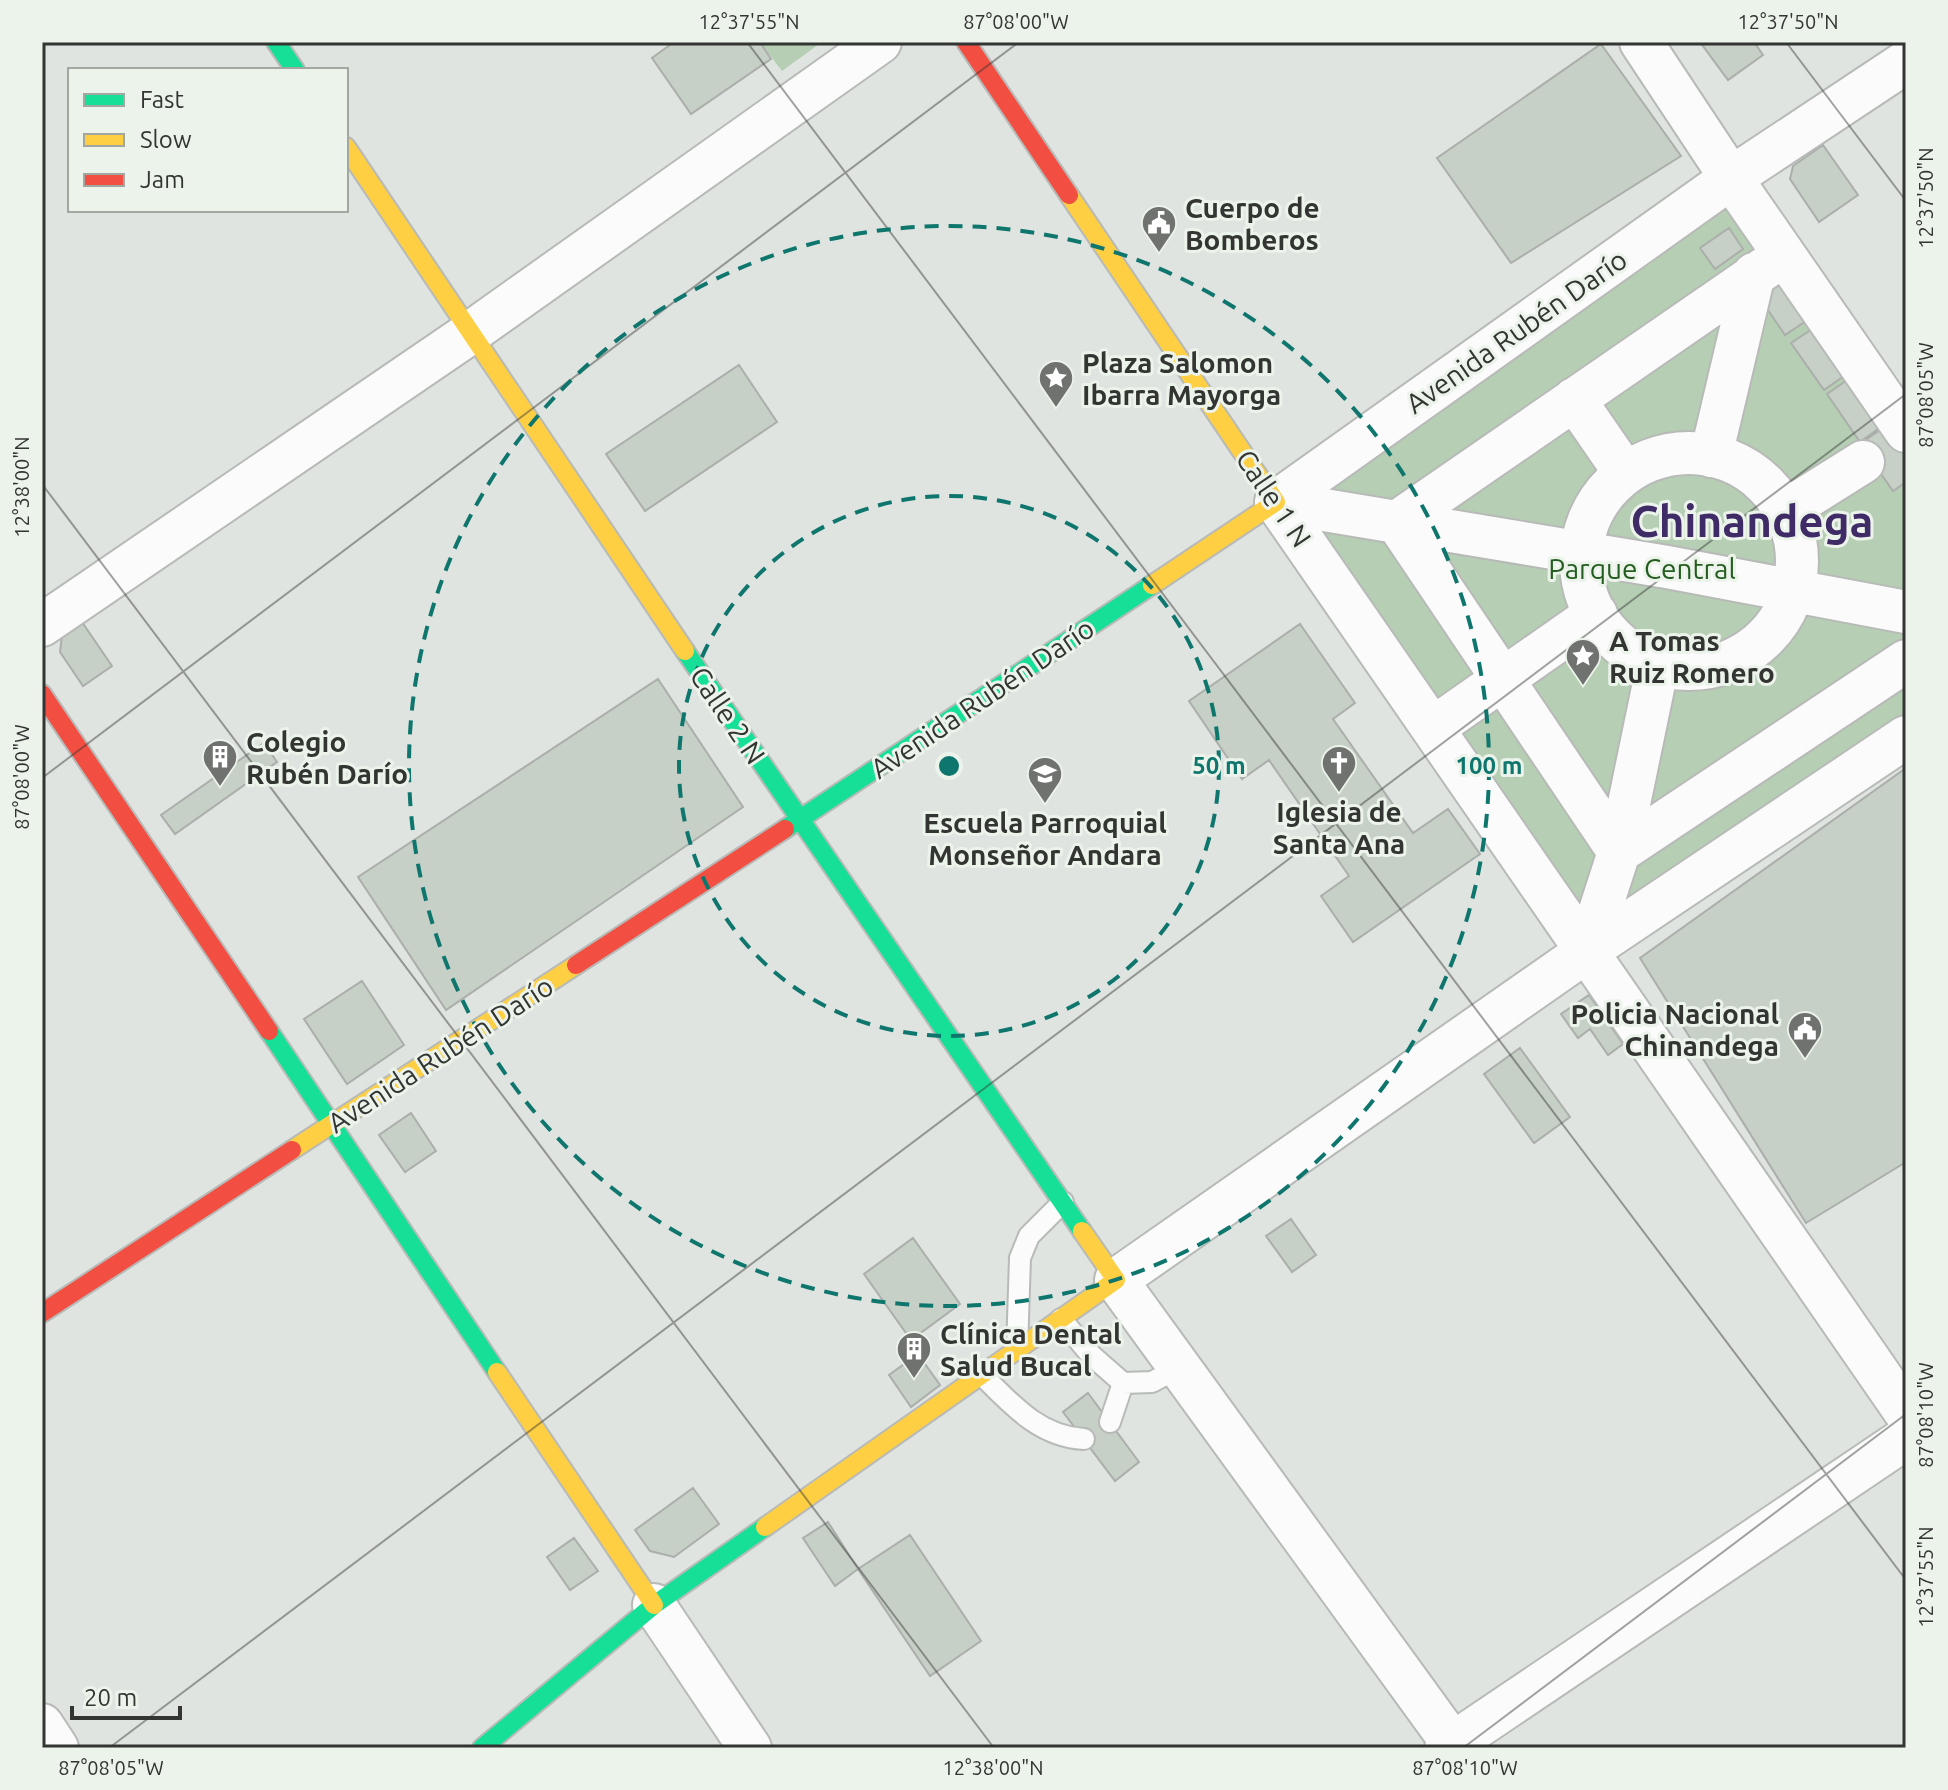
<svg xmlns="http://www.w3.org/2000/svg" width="1948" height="1790" font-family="Ubuntu,sans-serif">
<rect width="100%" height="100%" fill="#e0e4e0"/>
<path fill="#b6cfb4" d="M760 42H822L782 71Z
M1731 178 1906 431V737L1587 951 1276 502Z"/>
<path fill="#c6d0c6" stroke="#abaeab" stroke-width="2" d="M674 42H760L771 59 691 114 652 58Z
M1700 42H1754L1763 55 1728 80Z
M1601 44 1681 156 1511 263 1437 158Z
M1823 145 1858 195 1819 222 1790 179 1793 166Z
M1729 228 1743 249 1715 269 1700 248Z
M1782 267 1815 315 1785 335 1753 288Z
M1821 323 1854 369 1824 390 1791 343Z
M739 365 777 422 645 511 606 454Z
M1856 374 1889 421 1860 442 1827 394Z
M1890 423 1906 447V482L1893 491 1860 444Z
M82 622 112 666 83 686 60 652 62 636Z
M1300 624 1355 703 1333 719 1413 833 1448 809 1480 854 1353 942 1321 896 1349 876 1269 760 1242 779 1189 701Z
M658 679 743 807 446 1010 358 877Z
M264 743 277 762 175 834 161 815Z
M1906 768V1162L1806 1223 1640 958Z
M362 981 404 1045 347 1084 304 1019Z
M1589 995 1623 1044 1608 1055 1590 1029 1578 1038 1561 1014Z
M1520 1048 1570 1117 1534 1143 1484 1074Z
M411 1113 436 1151 405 1172 379 1135Z
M1291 1219 1316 1255 1292 1272 1266 1236Z
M913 1238 960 1304 911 1340 864 1274Z
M918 1354 940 1385 911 1407 889 1375Z
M1088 1393 1139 1462 1115 1481 1063 1412Z
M693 1488 719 1524 674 1557 650 1551 635 1530Z
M828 1522 858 1569 835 1586 803 1538Z
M910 1535 981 1641 930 1676 858 1569Z
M574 1538 598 1571 570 1590 547 1557Z"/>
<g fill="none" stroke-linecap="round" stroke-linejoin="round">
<defs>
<path id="lane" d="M1061 1319 1091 1355 1123 1383 1152 1382 1178 1368
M1017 1350 1020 1258 1029 1236 1063 1202
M982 1375C1012 1405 1040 1437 1084 1439
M1110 1422 1123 1383"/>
<path id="street" d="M1641 42 1731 178 1906 431
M1784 255 1397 522 1619 852 1906 661
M1574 399 1625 473
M1581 561a108 108 0 1 1 216 0a108 108 0 1 1-216 0Z
M1711 456 1754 274
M1276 502 1906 1413
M1276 502 1731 178 1906 62
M1276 502 1667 567 1906 612
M1785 511 1863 462
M42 625 470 333 880 42
M1433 728 1596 614
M1587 951 1619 852 1658 664
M654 1605 750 1748
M42 1725 57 1748
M1446 1748 1906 1438
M1456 1748 1116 1280 1587 951 1906 737"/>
<path id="fast" d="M276 42 295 70
M685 651 1082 1231
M785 829 1152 585
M269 1031 497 1372
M482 1748 654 1605 765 1527"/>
<path id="slow" d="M346 147 685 651
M1069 195 1276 502 1152 585
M292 1150 576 965
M497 1372 654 1605
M765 1527 1116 1280 1082 1231"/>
<path id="jam" d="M966 42 1069 195
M42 694 269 1031
M576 965 785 829
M42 1313 292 1150"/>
</defs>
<use href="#lane" stroke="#b7bab7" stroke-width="24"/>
<use href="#street" stroke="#b7bab7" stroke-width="46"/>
<use href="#fast" stroke="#b7bab7" stroke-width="22"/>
<use href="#slow" stroke="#b7bab7" stroke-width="22"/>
<use href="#jam" stroke="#b7bab7" stroke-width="22"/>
<use href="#lane" stroke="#fafbfa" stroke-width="20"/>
<use href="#street" stroke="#fafbfa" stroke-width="42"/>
<use href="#fast" stroke="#16e098" stroke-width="18"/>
<use href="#slow" stroke="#ffcf43" stroke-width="18"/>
<use href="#jam" stroke="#f24e42" stroke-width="18"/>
</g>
<path fill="none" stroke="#323532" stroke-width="2" stroke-opacity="0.45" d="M747 42 1906 1580M1786 42 1906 201M42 484 994 1748M42 778 1019 42M109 1748 1906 394M1463 1748 1906 1414"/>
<g fill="none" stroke="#0f766e" stroke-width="4" stroke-dasharray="14 10">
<circle cx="949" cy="766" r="270"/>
<circle cx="949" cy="766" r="540"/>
</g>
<defs>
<symbol id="civic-pin" viewBox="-11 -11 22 30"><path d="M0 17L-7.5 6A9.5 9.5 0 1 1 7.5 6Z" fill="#6f726f" stroke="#ecf3eb"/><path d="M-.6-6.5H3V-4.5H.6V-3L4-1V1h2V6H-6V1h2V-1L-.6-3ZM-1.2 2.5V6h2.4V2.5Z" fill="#fff"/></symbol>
<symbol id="sight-pin" viewBox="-11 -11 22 30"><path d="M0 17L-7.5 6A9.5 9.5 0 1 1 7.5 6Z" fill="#6f726f" stroke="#ecf3eb"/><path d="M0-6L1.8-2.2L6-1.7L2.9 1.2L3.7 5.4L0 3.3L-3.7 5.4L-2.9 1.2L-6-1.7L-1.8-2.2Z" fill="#fff"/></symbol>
<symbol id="building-pin" viewBox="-11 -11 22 30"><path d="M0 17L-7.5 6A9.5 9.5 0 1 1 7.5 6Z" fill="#6f726f" stroke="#ecf3eb"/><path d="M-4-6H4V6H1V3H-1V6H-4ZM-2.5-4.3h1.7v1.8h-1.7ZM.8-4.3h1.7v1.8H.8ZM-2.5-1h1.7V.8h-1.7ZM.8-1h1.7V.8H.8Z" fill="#fff"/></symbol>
<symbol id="church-pin" viewBox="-11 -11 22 30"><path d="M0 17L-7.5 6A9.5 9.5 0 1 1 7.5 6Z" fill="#6f726f" stroke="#ecf3eb"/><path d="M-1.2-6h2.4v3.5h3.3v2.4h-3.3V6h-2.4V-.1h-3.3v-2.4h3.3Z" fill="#fff"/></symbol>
<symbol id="school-pin" viewBox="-11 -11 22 30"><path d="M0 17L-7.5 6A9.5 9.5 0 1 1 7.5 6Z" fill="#6f726f" stroke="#ecf3eb"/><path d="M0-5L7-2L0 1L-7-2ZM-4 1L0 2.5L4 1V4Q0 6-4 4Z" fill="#fff"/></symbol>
</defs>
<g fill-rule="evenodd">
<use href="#civic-pin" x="1139" y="203" width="40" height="54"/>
<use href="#sight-pin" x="1036" y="358" width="40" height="54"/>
<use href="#sight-pin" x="1563" y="636" width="40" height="54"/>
<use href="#building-pin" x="200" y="737" width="40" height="54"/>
<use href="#church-pin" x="1319" y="743" width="40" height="54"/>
<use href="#school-pin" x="1025" y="754" width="40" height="54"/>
<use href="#civic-pin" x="1785" y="1009" width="40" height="54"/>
<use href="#building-pin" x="894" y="1329" width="40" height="54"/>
</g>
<g text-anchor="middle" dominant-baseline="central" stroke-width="6" stroke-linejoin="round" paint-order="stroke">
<g font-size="28" font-weight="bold" fill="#323532" stroke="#ecf3eb" text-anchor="start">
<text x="1185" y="207">Cuerpo de<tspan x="1185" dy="32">Bomberos</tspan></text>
<text x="1082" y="362">Plaza Salomon<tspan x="1082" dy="32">Ibarra Mayorga</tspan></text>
<text x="1609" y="640">A Tomas<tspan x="1609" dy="32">Ruiz Romero</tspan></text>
<text x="246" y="741">Colegio<tspan x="246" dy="32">Rubén Darío</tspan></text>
<text x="1339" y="811" text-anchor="middle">Iglesia de<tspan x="1339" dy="32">Santa Ana</tspan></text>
<text x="1045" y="822" text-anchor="middle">Escuela Parroquial<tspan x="1045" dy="32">Monseñor Andara</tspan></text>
<text x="1779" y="1013" text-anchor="end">Policia Nacional<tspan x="1779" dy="32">Chinandega</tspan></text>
<text x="940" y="1333">Clínica Dental<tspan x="940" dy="32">Salud Bucal</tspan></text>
</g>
<g font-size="28" fill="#323532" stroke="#ecf3eb">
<text transform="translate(1516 331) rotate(-35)">Avenida Rubén Darío</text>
<text transform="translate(1274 498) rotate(56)">Calle 1 N</text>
<text transform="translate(982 698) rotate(-34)">Avenida Rubén Darío</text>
<text transform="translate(728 715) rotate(56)">Calle 2 N</text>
<text transform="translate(440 1054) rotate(-33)">Avenida Rubén Darío</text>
</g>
<g font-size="28" fill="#245d20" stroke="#ecf3eb">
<text x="1642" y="568">Parque Central</text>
</g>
<g font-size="44" font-weight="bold" fill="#3f2c67" stroke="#ecf3eb">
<text x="1752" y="520">Chinandega</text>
</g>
</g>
<circle cx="949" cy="766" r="12" fill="#0f766e" stroke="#ecf3eb" stroke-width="4"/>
<g font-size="24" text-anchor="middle" font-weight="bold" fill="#0f766e" stroke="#ecf3eb" stroke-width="6" stroke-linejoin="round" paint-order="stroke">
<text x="1219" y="774">50 m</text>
<text x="1489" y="774">100 m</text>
</g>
<rect width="1948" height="1790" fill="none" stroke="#ecf3eb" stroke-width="88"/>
<rect x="68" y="68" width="280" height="144" fill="#ecf3eb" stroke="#a2a7a1" stroke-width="2"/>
<rect x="84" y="94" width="40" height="12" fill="#16e098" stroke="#a2a7a1" stroke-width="2"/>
<text x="140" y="108" font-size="24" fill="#323532">Fast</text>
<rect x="84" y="134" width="40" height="12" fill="#ffcf43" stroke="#a2a7a1" stroke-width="2"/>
<text x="140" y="148" font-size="24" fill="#323532">Slow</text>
<rect x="84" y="174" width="40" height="12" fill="#f24e42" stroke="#a2a7a1" stroke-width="2"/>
<text x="140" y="188" font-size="24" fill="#323532">Jam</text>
<path d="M72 1706v12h108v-12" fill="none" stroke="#323532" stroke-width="4"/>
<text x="84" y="1706" font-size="24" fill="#323532" stroke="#ecf3eb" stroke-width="6" paint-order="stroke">20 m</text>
<rect x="44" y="44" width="1860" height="1702" fill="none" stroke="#323532" stroke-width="3"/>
<g font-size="20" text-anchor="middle" fill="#323532">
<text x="749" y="29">12°37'55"N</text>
<text x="1016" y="29">87°08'00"W</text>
<text x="1788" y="29">12°37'50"N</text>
<text transform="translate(1926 198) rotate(-90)" y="7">12°37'50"N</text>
<text transform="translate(1926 395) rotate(-90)" y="7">87°08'05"W</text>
<text transform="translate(22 487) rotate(-90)" y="7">12°38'00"N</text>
<text transform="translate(22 777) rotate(-90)" y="7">87°08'00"W</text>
<text transform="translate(1926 1415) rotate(-90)" y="7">87°08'10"W</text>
<text transform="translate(1926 1577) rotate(-90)" y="7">12°37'55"N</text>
<text x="111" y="1775">87°08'05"W</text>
<text x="993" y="1775">12°38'00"N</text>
<text x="1465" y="1775">87°08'10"W</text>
</g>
</svg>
